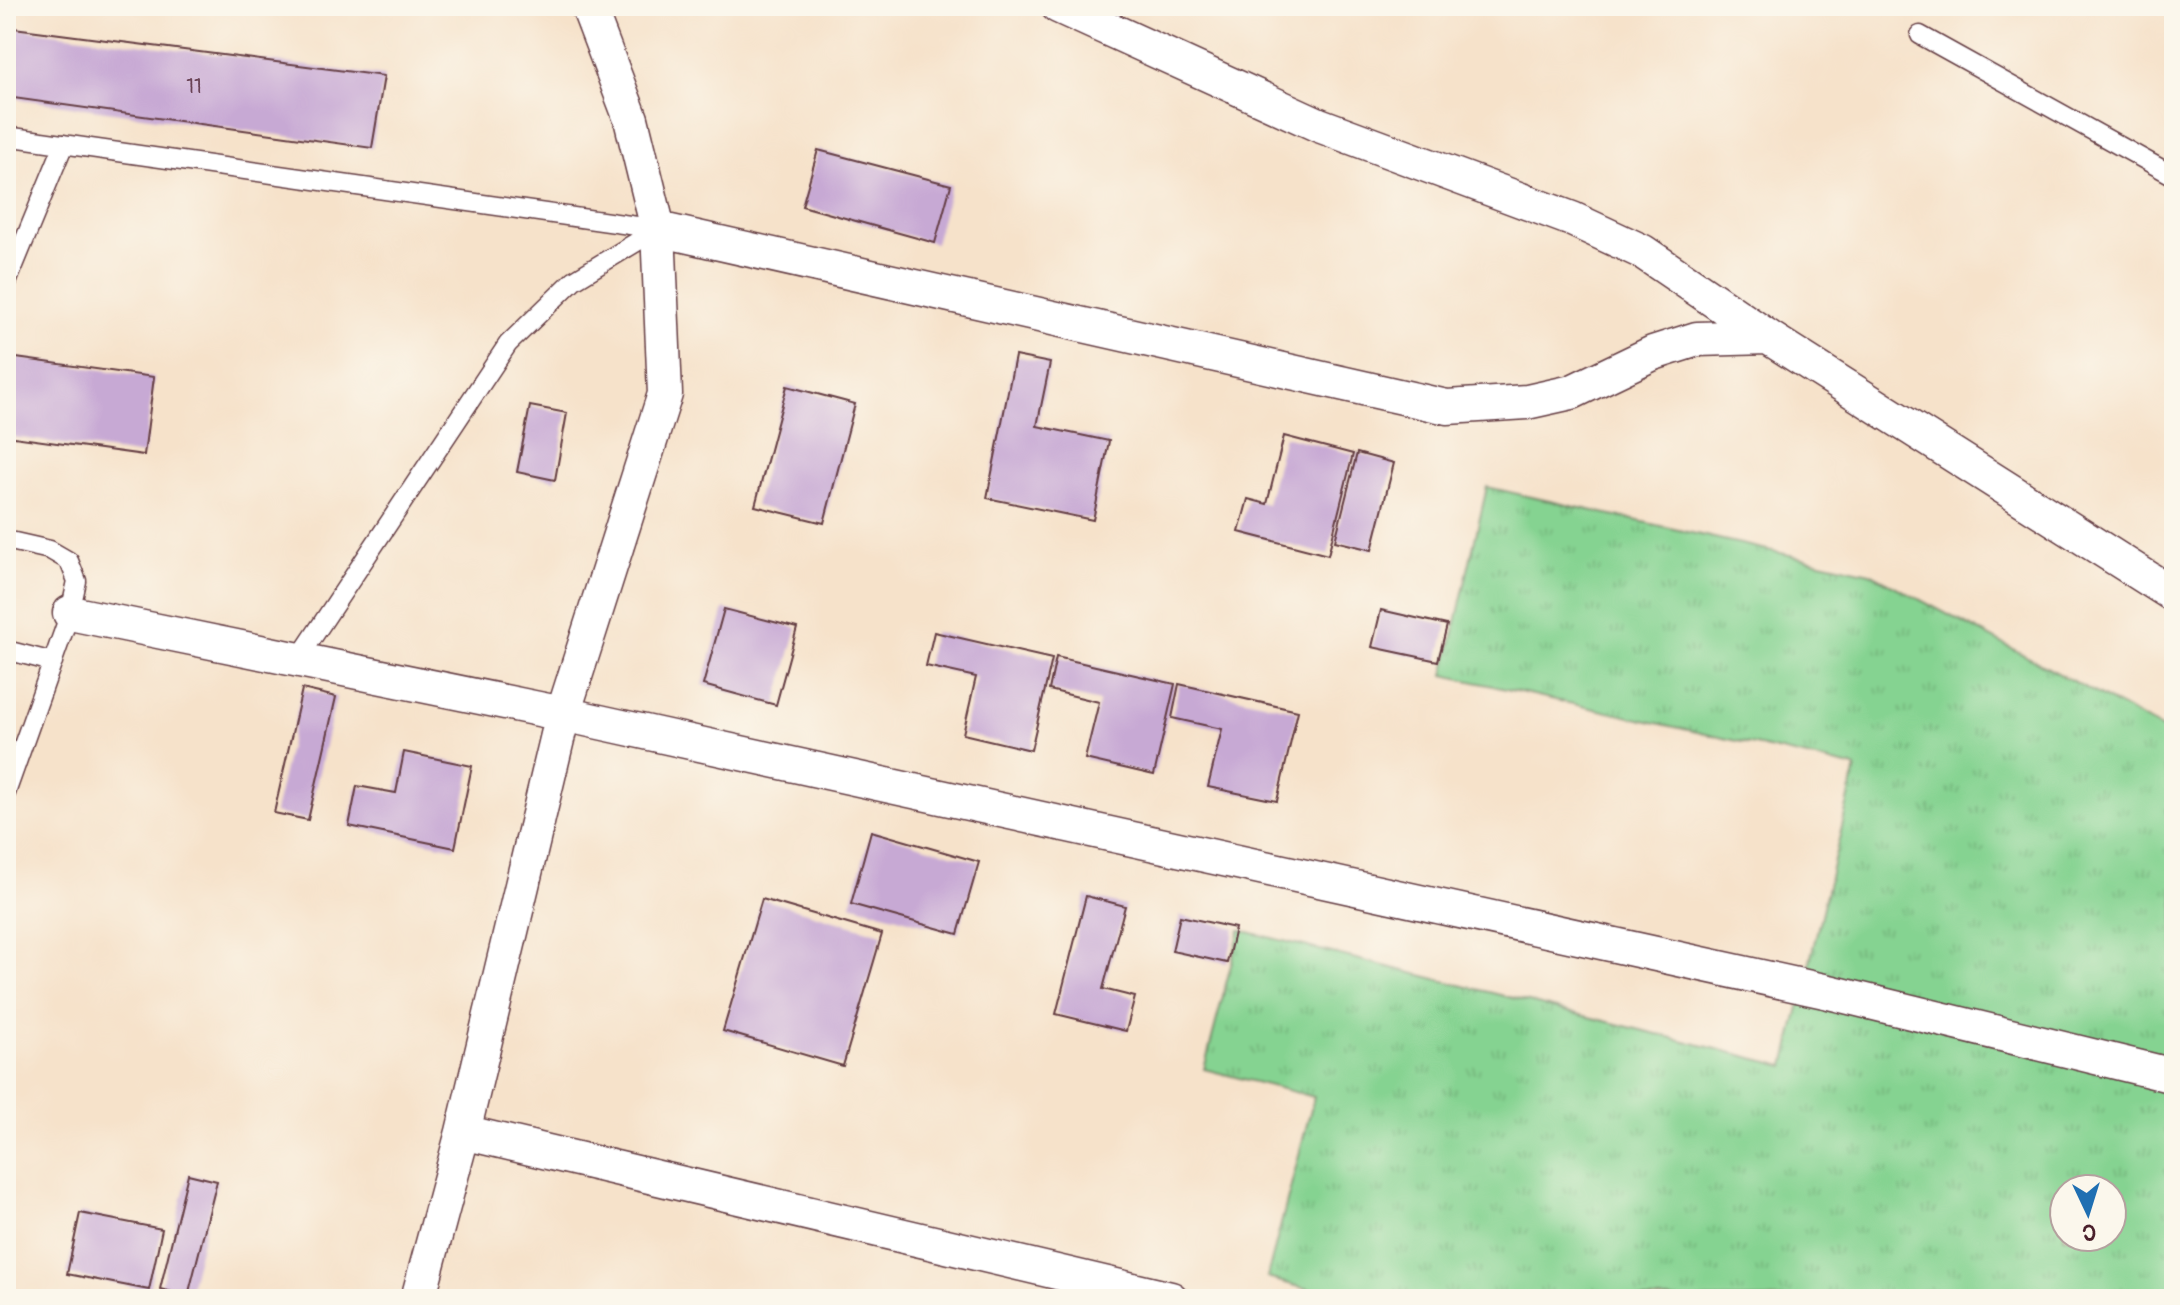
<svg xmlns="http://www.w3.org/2000/svg" width="2180" height="1305" font-family="Pangolin,sans-serif">
<defs>
<pattern id="grass-tufts" width="24" height="20" patternUnits="userSpaceOnUse" patternTransform="scale(2)"><rect width="24" height="20" fill="#85d391"/><path d="M3 7l-1-3M5 7V3M7 7l1-3M15 17l-1-3M17 17v-4M19 17l1-3" fill="none" stroke="#74b57d"/></pattern>
</defs>
<rect width="100%" height="100%" fill="#fbf7ec"/>
<filter id="ink" filterUnits="userSpaceOnUse"><feTurbulence type="fractalNoise" baseFrequency=".0125" numOctaves="2"/><feDisplacementMap in="SourceGraphic" scale="16" xChannelSelector="R" yChannelSelector="G"/><feConvolveMatrix kernelMatrix="1 2 1 2 8 2 1 2 1" color-interpolation-filters="sRGB"/></filter>
<filter id="wash" filterUnits="userSpaceOnUse"><feTurbulence type="fractalNoise" baseFrequency=".006" numOctaves="4" result="noise"/><feDisplacementMap in="SourceGraphic" scale="32" xChannelSelector="R" yChannelSelector="G"/><feGaussianBlur stdDeviation="1.8" result="paint"/><feColorMatrix in="noise" values="0 0 0 0 0 0 0 0 0 0 0 0 0 0 0 0 0 1.4 0 .05"/><feComposite in="paint" operator="in"/></filter>
<g filter="url(#wash)">
<rect width="100%" height="100%" fill="#f6e2ca"/>
<path fill="url(#grass-tufts)" stroke="#68795e" stroke-width="2" fill-rule="evenodd" d="M1487 487 1870 573 2174 735V1299H1344L1267 1278 1314 1097 1204 1069 1240 930 1785 1066 1856 768 1444 675ZM2064 1189H2112V1237H2064Z"/>
<g id="blocks">
<path fill="#c7a9d4" d="M6 27 384 76 372 148 6 97Z
M818 150 951 185 935 243 802 206Z
M1015 356 1050 363 1037 426 1109 441 1093 520 987 498Z
M9 357 154 377 144 455 6 436Z
M787 386 855 404 824 523 755 506Z
M530 406 567 413 555 480 517 472Z
M1284 436 1353 454 1328 555 1239 532 1248 499 1267 504Z
M1357 453 1394 463 1372 550 1335 541Z
M724 609 797 628 776 705 703 685Z
M1381 610 1447 625 1438 661 1372 647Z
M934 632 1052 659 1031 750 963 734 976 677 926 666Z
M1056 657 1175 684 1154 775 1085 759 1099 702 1049 690Z
M1179 684 1298 711 1277 801 1208 787 1222 729 1172 718Z
M302 689 336 697 308 820 274 813Z
M404 752 472 766 455 848 349 826 357 786 396 793Z
M871 831 979 862 958 934 851 904Z
M1086 896 1125 906 1103 989 1135 997 1126 1031 1056 1014Z
M762 899 882 934 843 1066 723 1031Z
M1180 916 1235 928 1227 963 1172 951Z
M188 1174 217 1181 188 1296 160 1289Z
M80 1213 162 1229 149 1290 67 1274Z"/>
</g>
</g>
<g filter="url(#ink)">
<use href="#blocks" fill-opacity="0" stroke="#643c43" stroke-width="2"/>
<g fill="none" stroke-linecap="round" stroke-linejoin="round">
<defs>
<path id="lane" d="M1920 35 2174 176
M6 136 658 229
M6 285 64 144
M6 540 50 550 69 561 77 581 70 613 6 793
M6 650 53 662
M299 658 508 344 574 280 658 229"/>
<path id="street" d="M1058 6 1319 125 1572 219 1643 252 1768 337 2174 595
M658 229 1447 407 1527 402 1572 392 1653 353 1697 339 1768 337
M70 613 563 714 1829 992 2174 1076
M463 1132 1171 1299
M418 1299 463 1132 563 714 665 394 658 229 631 119 588 6"/>
</defs>
<use href="#lane" stroke="#643c43" stroke-width="21"/>
<use href="#street" stroke="#643c43" stroke-width="37"/>
<use href="#lane" stroke="#fff" stroke-width="18"/>
<use href="#street" stroke="#fff" stroke-width="34"/>
</g>
</g>
<g text-anchor="middle" dominant-baseline="central" stroke-width="6" stroke-linejoin="round" paint-order="stroke">
<g font-size="20" fill="#694255">
<text x="194" y="86">11</text>
</g>
</g>
<rect width="2180" height="1305" fill="none" stroke="#fbf7ec" stroke-width="32"/>
<g transform="translate(2088 1213) rotate(176)"><circle r="38" fill="#fbf7ec" stroke="#b4a19f" stroke-width="2"/>
<path d="M0-6L14 30L0 20L-14 30Z" fill="#1f6fb2"/>
<text y="-12" font-size="22" font-weight="bold" text-anchor="middle" fill="#4a1f2b">С</text>
</g>
</svg>
